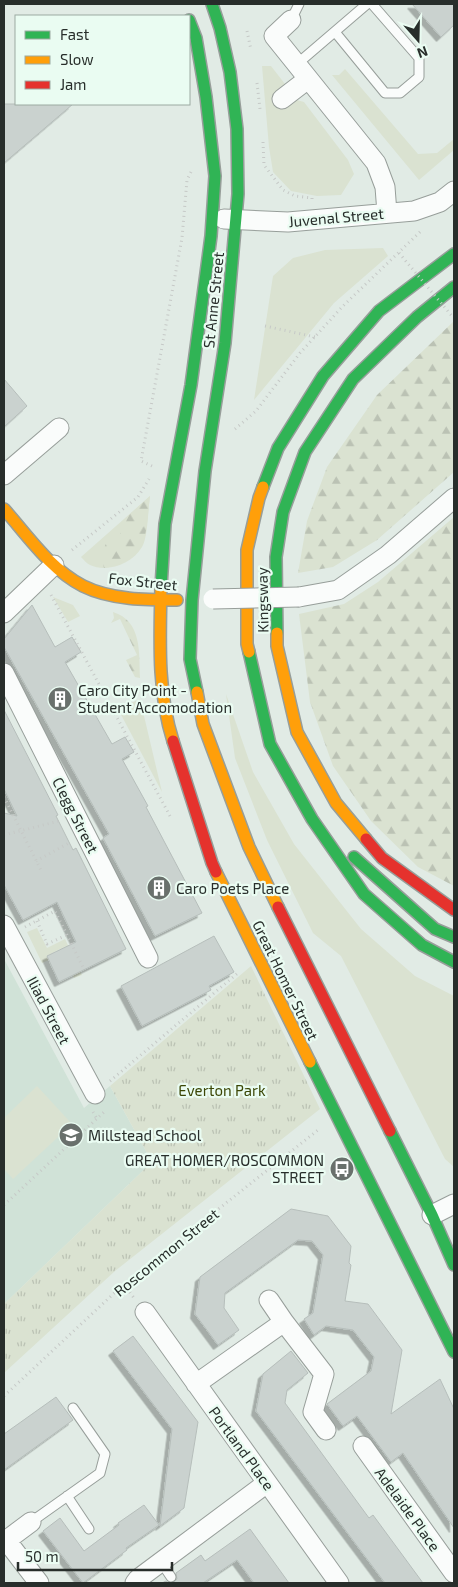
<svg xmlns="http://www.w3.org/2000/svg" width="458" height="1587" font-family="'Exo 2',sans-serif">
<defs>
<pattern id="forest-firs" width="22" height="20" patternUnits="userSpaceOnUse" patternTransform="scale(1.25)"><rect width="22" height="20" fill="#dae2d1"/><path d="M5 1l3.5 6h-7zM16 11l3.5 6h-7z" fill="#bbc2b4"/></pattern>
<pattern id="park-tufts" width="24" height="20" patternUnits="userSpaceOnUse" patternTransform="scale(1.25)"><rect width="24" height="20" fill="#dae2d1"/><path d="M3 7l-1-3M5 7V3M7 7l1-3M15 17l-1-3M17 17v-4M19 17l1-3" fill="none" stroke="#bbc2b4"/></pattern>
<filter id="shadow"><feDropShadow dx="-4.5" dy="4.5" stdDeviation="0" flood-color="#0004"/></filter>
</defs>
<rect width="100%" height="100%" fill="#e1ebe5"/>
<path fill="#d0e2d7" d="M4 959 84 1108 110 1086 152 1162 4 1304Z"/>
<path fill="#dae2d1" d="M262 66H271L285 84 274 93 285 106 293 99 304 102 348 160 354 174 341 195 317 196 291 191 273 172 269 147Z
M345 69 418 154 437 153 454 139V150L419 180 332 75H339Z
M383 248 388 256 334 303 254 400 273 276 293 258 325 250Z
M150 496C148 508 148 538 142 547 132 564 107 573 90 565 86 563 83 559 81 557Z
M53 597 73 605 80 616 68 622Z
M226 694 253 772 294 844 361 929 415 976 454 996V1167L445 1159 341 956 313 933 267 840 235 758Z
M140 699 162 792 118 709Z
M37 928 47 948 65 939 82 975 74 978 60 949 47 956 49 960 42 963 27 932Z
M37 1086 72 1124 13 1179 4 1169V1118Z"/>
<path fill="url(#forest-firs)" d="M454 321V472L377 540 333 567 298 573 307 521 327 467 377 395Z
M150 496C145 534 150 561 104 568L101 556 107 541 120 534 129 515Z
M454 517V886L418 867 371 821 333 766 310 702 299 614 344 604 378 582Z
M113 612C142 621 139 652 140 678L135 677 126 660 137 655 120 619 111 623 114 618Z"/>
<path fill="url(#park-tufts)" d="M251 966 320 1109 115 1271 4 1373V1304L152 1162 110 1086Z"/>
<path fill="#cad2cf" stroke="#b6bebb" filter="url(#shadow)" d="M412 4H454V25L441 37Z
M4 104H73L4 163Z
M4 379 27 406 4 427Z
M32 605 55 647 72 637 81 652 65 662 112 744 125 737 134 752 122 759 148 806 146 807 202 913 155 936 103 838 109 834 4 647V639Z
M4 710 58 815 56 816 73 850 76 848 126 949 59 982 47 956 76 942 57 902 23 920 4 885V813L17 816 4 789Z
M214 936 234 972 209 986 211 990 142 1026 121 986Z
M291 1209 328 1216 351 1246 349 1263 351 1265 345 1301 368 1304 402 1350 391 1414 440 1379 454 1409V1528L403 1453 391 1462 357 1416 343 1426 327 1404 371 1371 374 1357 353 1330 326 1326 314 1335 304 1319 313 1313 323 1255 312 1241 298 1240 225 1293 224 1308 239 1330 218 1345 195 1314 200 1277Z
M133 1336 198 1422 184 1508 160 1526 172 1429 113 1351Z
M291 1351 308 1373 287 1390 285 1403 369 1518 373 1515 423 1583H385L256 1411 263 1374Z
M56 1397 73 1420 4 1470V1434Z
M144 1505 159 1525 126 1548 127 1550 83 1583 43 1531 60 1518 84 1551 119 1525 118 1523Z
M250 1529 289 1583H254L237 1560 203 1583H162L166 1581 169 1583 174 1582 177 1579 176 1573 201 1555 205 1561Z"/>
<g fill="none" stroke-linecap="round" stroke-linejoin="round">
<defs>
<path id="lane" d="M291 20 299 4
M335 32 385 93H400L419 77V58L372 4
M297 64 367 4
M67 1496 89 1529
M31 1522 100 1473 105 1454 73 1408
M161 1562 171 1577"/>
<path id="street" d="M291 20 274 36 376 163 385 187 387 213
M282 99 308 79
M224 219 288 222 414 211 440 202 454 191
M4 475 59 428
M299 597 338 590 388 555 454 498
M4 613 54 565
M4 673 148 958
M4 925 95 1094
M432 1215 454 1204
M269 1300 284 1322
M145 1312 339 1583
M196 1384 284 1322 324 1374 313 1412 326 1430
M363 1446 454 1573
M6 1540 39 1583
M4 1542 31 1522
M135 1583 138 1579 267 1483"/>
<path id="fast" d="M263 487 278 448 323 376 379 311 454 254
M161 587 165 524 191 385 211 236 215 176 206 97 196 38 189 20
M277 633 276 557 283 512 305 452 353 379 417 317 454 287
M249 652 270 744 312 819 364 894 422 945 454 962
M197 692 190 659 192 600 205 471 225 343 238 194 237 129 230 72 220 28 212 4
M354 857 435 929 454 937
M310 1062 454 1352
M390 1131 432 1215 454 1265"/>
<path id="slow" d="M4 509C28 536 50 569 83 586 111 600 147 600 177 600
M161 587C160 638 157 691 173 741
M277 633V646L297 732 336 803 366 839
M249 652 247 644V550L259 498 263 487
M197 692 203 724 249 847 278 907
M216 872 310 1062"/>
<path id="jam" d="M173 741 212 863 216 872
M366 839 382 858 454 910
M278 907 390 1131"/>
</defs>
<use href="#lane" stroke="#979e9a" stroke-width="11"/>
<use href="#street" stroke="#979e9a" stroke-width="21"/>
<use href="#fast" stroke="#979e9a" stroke-width="14"/>
<use href="#slow" stroke="#979e9a" stroke-width="14"/>
<use href="#jam" stroke="#979e9a" stroke-width="14"/>
<path stroke="#c6c9c7" stroke-width="3" stroke-dasharray="1 4" stroke-linecap="butt" d="M247 31 251 50
M257 83 260 109
M263 142 264 165 283 190 295 196 312 198V200
M265 326 315 337
M235 429 256 411 300 353 343 306 422 230
M152 466 141 461 182 238 187 180 191 172
M72 550 138 497 149 479
M51 595 170 816
M4 797 42 872
M4 835 59 821
M36 861 69 843
M37 921 47 944 67 935
M25 927 55 911 84 969
M110 1081 239 972
M93 1112 97 1119
M4 1205 104 1112
M124 1284 134 1298
M4 1396 124 1284 318 1130"/>
<use href="#lane" stroke="#fafcfb" stroke-width="9"/>
<use href="#street" stroke="#fafcfb" stroke-width="19"/>
<use href="#fast" stroke="#30b455" stroke-width="11"/>
<use href="#slow" stroke="#ff9f0a" stroke-width="11"/>
<use href="#jam" stroke="#e5322d" stroke-width="11"/>
<defs>
<path id="street-bridge" d="M213 599 299 597"/>
</defs>
<use href="#street-bridge" stroke="#979e9a" stroke-width="21" stroke-linecap="butt"/>
<path stroke="#c6c9c7" stroke-width="3" stroke-dasharray="1 4" stroke-linecap="butt" d="M399 253 452 316"/>
<use href="#street-bridge" stroke="#fafcfb" stroke-width="19"/>
</g>
<defs>
<symbol id="building-disc" viewBox="-11 -11 22 22"><circle r="9.5" fill="#69706c" stroke="#eafcf2"/><path d="M-4-6H4V6H1V3H-1V6H-4ZM-2.5-4.3h1.7v1.8h-1.7ZM.8-4.3h1.7v1.8H.8ZM-2.5-1h1.7V.8h-1.7ZM.8-1h1.7V.8H.8Z" fill="#fff"/></symbol>
<symbol id="school-disc" viewBox="-11 -11 22 22"><circle r="9.5" fill="#69706c" stroke="#eafcf2"/><path d="M0-5L7-2L0 1L-7-2ZM-4 1L0 2.5L4 1V4Q0 6-4 4Z" fill="#fff"/></symbol>
<symbol id="bus-disc" viewBox="-11 -11 22 22"><circle r="9.5" fill="#69706c" stroke="#eafcf2"/><path d="M-5-6H5V4H4V6H2V4H-2V6H-4V4H-5ZM-3.5-4V0h7V-4ZM-3.5 1.2v1.5H-2V1.2ZM2 1.2v1.5H3.5V1.2Z" fill="#fff"/></symbol>
</defs>
<g fill-rule="evenodd">
<use href="#building-disc" x="46" y="685" width="28" height="28"/>
<use href="#building-disc" x="145" y="874" width="28" height="28"/>
<use href="#school-disc" x="57" y="1121" width="28" height="28"/>
<use href="#bus-disc" x="328" y="1155" width="28" height="28"/>
</g>
<g text-anchor="middle" dominant-baseline="central" stroke-width="4.5" stroke-linejoin="round" paint-order="stroke">
<g font-size="15" fill="#282e2b" stroke="#eafcf2">
<text transform="translate(336 217) rotate(-5)">Juvenal Street</text>
<text transform="translate(213 300) rotate(-84)">St Anne Street</text>
<text transform="translate(143 581) rotate(6)">Fox Street</text>
<text transform="translate(262 600) rotate(-91)">Kingsway</text>
<text transform="translate(76 815) rotate(63)">Clegg Street</text>
<text transform="translate(286 980) rotate(64)">Great Homer Street</text>
<text transform="translate(49 1010) rotate(62)">Iliad Street</text>
<text transform="translate(166 1252) rotate(-39)">Roscommon Street</text>
<text transform="translate(242 1448) rotate(54)">Portland Place</text>
<text transform="translate(408 1509) rotate(54)">Adelaide Place</text>
</g>
<g font-size="15" fill="#282e2b" stroke="#eafcf2" text-anchor="start">
<text x="78" y="690">Caro City Point -<tspan x="78" dy="17">Student Accomodation</tspan></text>
<text x="176" y="888">Caro Poets Place</text>
<text x="88" y="1135">Millstead School</text>
<text x="324" y="1160" text-anchor="end">GREAT HOMER/ROSCOMMON<tspan x="324" dy="17">STREET</tspan></text>
</g>
<g font-size="15" fill="#3b4605" stroke="#eafcf2">
<text x="222" y="1090">Everton Park</text>
</g>
</g>
<rect width="458" height="1587" fill="none" stroke="#282e2b" stroke-width="10"/>
<rect x="15" y="15" width="175" height="90" fill="#eafcf2" stroke="#9caaa2"/>
<rect x="25" y="31" width="25" height="8" fill="#30b455" stroke="#9caaa2"/>
<text x="60" y="40" font-size="15" fill="#282e2b">Fast</text>
<rect x="25" y="56" width="25" height="8" fill="#ff9f0a" stroke="#9caaa2"/>
<text x="60" y="65" font-size="15" fill="#282e2b">Slow</text>
<rect x="25" y="81" width="25" height="8" fill="#e5322d" stroke="#9caaa2"/>
<text x="60" y="90" font-size="15" fill="#282e2b">Jam</text>
<g transform="translate(418 40) rotate(160)" stroke="#eafcf2" stroke-width="4" paint-order="stroke">
<path d="M0-4L9 19L0 12L-9 19Z" fill="#282e2b"/>
<text y="-8" font-size="14" font-weight="bold" text-anchor="middle" fill="#282e2b">N</text>
</g>
<path d="M18 1562v8h154v-8" fill="none" stroke="#282e2b" stroke-width="2.5"/>
<text x="25" y="1562" font-size="15" fill="#282e2b" stroke="#eafcf2" stroke-width="4" paint-order="stroke">50 m</text>
</svg>
